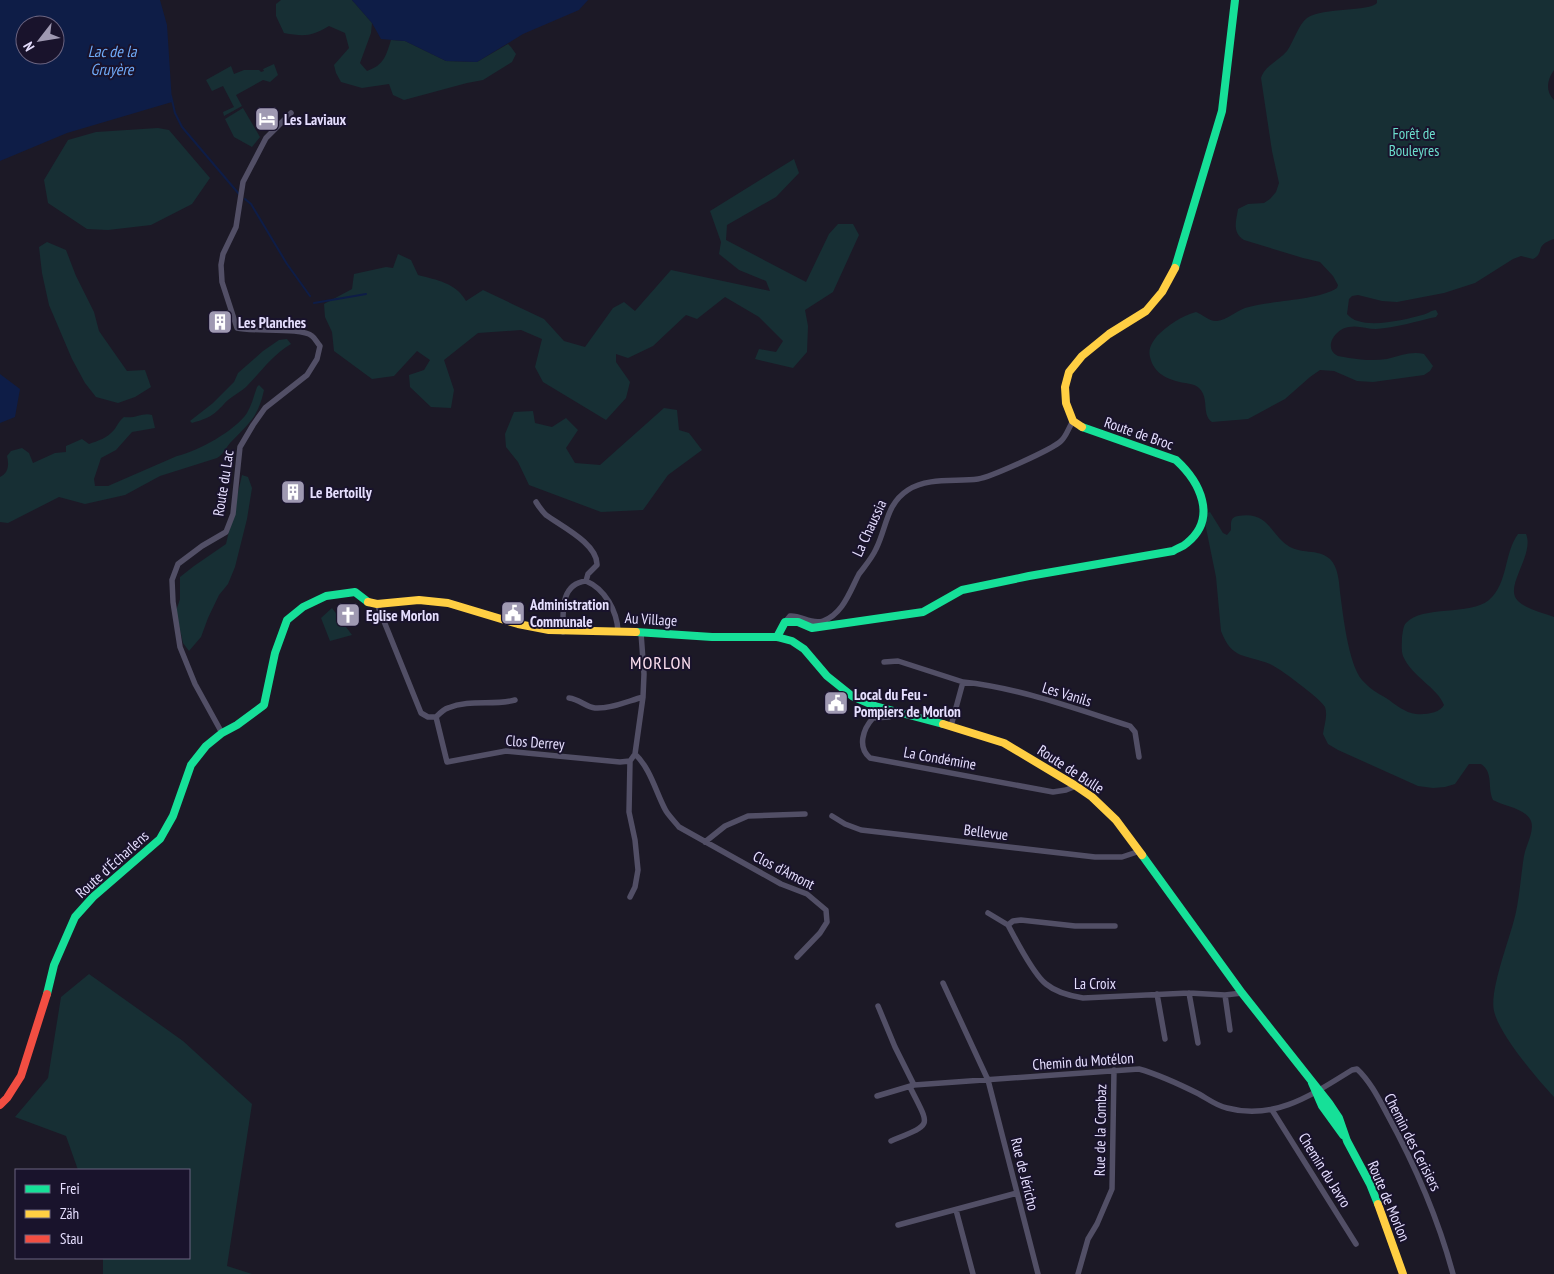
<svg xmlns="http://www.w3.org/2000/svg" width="1554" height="1274" font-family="'PT Sans Narrow',sans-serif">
<rect width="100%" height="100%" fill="#1c1926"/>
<path fill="#172f34" d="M281 0H352L372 23 371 33 360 63 367 71C384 65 386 56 391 40L405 41 446 61 477 62 508 44 511 47 516 54 512 62 483 80 467 83 404 100 393 95 389 84 362 88 341 82 336 73 334 65 349 48 345 33 329 26C312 36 305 37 284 33L276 16V4Z
M1377 0H1554V70C1547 80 1545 91 1554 100V239C1533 246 1546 252 1533 259L1521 256 1513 259 1475 283 1444 293 1397 302 1382 301 1358 295 1352 296 1349 299 1347 314C1360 331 1404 320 1422 315 1428 314 1431 310 1436 310L1438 314 1436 317C1417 321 1395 328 1376 329 1367 329 1358 325 1349 327 1336 328 1322 348 1338 356 1341 357 1346 357 1349 358 1362 360 1374 361 1387 359 1400 356 1411 351 1424 354L1433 366 1430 371 1424 375 1373 382 1357 381 1334 371 1320 370 1310 377 1285 399 1248 419 1212 422C1201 414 1210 399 1199 388 1195 384 1190 384 1185 383 1168 380 1154 374 1150 357 1148 348 1152 343 1157 336 1168 325 1181 316 1196 312 1202 314 1210 322 1217 321 1227 320 1236 311 1245 308 1270 300 1317 301 1337 288L1338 285 1333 276 1320 262 1303 258 1244 240C1232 232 1236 222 1238 209L1248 204 1264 203 1270 199 1276 192 1279 183 1272 151 1261 78C1265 65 1279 61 1287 51 1294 41 1298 25 1307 18 1324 7 1369 12 1377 3Z
M274 64 278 75 270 82 263 80 236 95 242 106 224 116 223 112 234 107 223 86 212 91 206 80 231 66 234 74 244 70H259L261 72 264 71 263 69Z
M243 108 260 137 252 147 234 137 225 119Z
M158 128 169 130 210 178 192 204 151 225 108 230 87 229 48 203 44 180 68 140 96 132Z
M794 159 799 173 776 197 727 225 726 240 806 282 829 234 838 224H853L859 235 833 292 805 310 808 326 807 352 793 368 755 359 759 349 776 352 783 341 759 317 725 297 697 319 686 315 653 346 628 358 616 354V362L630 382 626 398 606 420 543 382 535 367 542 339 521 330 478 333 444 360 454 390 451 408 431 407 410 387 409 375 424 370 430 360 417 351 394 376 372 379 334 351 332 332 325 317 324 304 352 289 354 274 386 267 393 268 398 254 411 260 418 275C437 280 456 283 466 301L483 290 544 319 564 341 585 347 613 308 624 302 635 311 671 270 770 291 766 281 739 270 719 254 721 242 710 211Z
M47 242 66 250 76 276 94 312 99 331 127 371 145 370 151 387 135 397 118 403 96 397 85 383 72 359 49 305 42 273 39 247Z
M287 339 291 344C271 356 262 371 246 387 239 393 230 397 224 404 213 416 209 418 192 423L190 421 213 403 234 382 238 373 263 351 279 340Z
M259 385 264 390C258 418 248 424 230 443 225 449 224 454 217 458L160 476 125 495 85 504 59 497 8 523 0 522V477C9 473 9 464 7 456L11 451 22 448 29 453 33 463 55 453 66 452V446L82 439 89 444C98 441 107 438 114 430 118 425 118 422 124 417 135 419 143 412 152 415L155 428 132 432 116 450 101 458 94 479 95 486H108L177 456C198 451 235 431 247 413 252 405 254 395 257 387Z
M664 408 677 410 679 430 689 433 702 450 668 475 643 510 601 512 529 485 518 462 506 447 505 434 514 412 533 411 535 423 552 427 566 418 578 430 566 448 575 463 600 465Z
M242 475 248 477 252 488 247 519 235 567 228 584 219 595 208 618 201 637 189 651 183 643 176 611 180 599V577L194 566 226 544Z
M1210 512 1223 533 1227 535 1231 530C1231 523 1230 517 1238 516 1268 511 1269 532 1287 545 1300 555 1318 548 1330 559 1338 567 1339 581 1340 592 1343 614 1348 663 1362 680 1369 688 1377 693 1386 698 1395 704 1405 713 1416 714 1425 715 1440 713 1444 705 1437 687 1412 677 1403 656 1401 650 1402 643 1402 637 1403 632 1403 626 1406 623 1422 605 1470 616 1489 600 1508 584 1504 553 1518 534H1526C1535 555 1503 587 1518 601 1526 609 1543 613 1554 617V1097C1537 1079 1499 1034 1494 1011 1489 990 1511 936 1516 912 1520 893 1521 874 1524 856 1526 845 1536 829 1530 819 1523 808 1504 806 1493 800 1487 787 1494 773 1481 764H1469L1455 784 1445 787 1433 788 1418 786 1338 750 1328 744 1323 734C1324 725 1328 716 1325 707 1321 699 1278 667 1270 664 1245 654 1232 660 1221 631L1216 577 1205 523 1207 513Z
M332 608 352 635 330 641 321 618Z
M89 974 183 1041 252 1104 227 1266 252 1274H103V1258H189V1170H78L66 1136 15 1117 48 1078 61 997Z"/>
<path fill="#0e1d47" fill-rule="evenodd" d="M0 0H160L167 25 172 102 67 133 0 161ZM25 25H55V55H25Z
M352 0H588L579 10 523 34 477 62 446 61 405 41 381 39 372 23Z
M0 374 20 389 15 417 0 423Z"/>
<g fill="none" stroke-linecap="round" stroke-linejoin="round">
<path stroke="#0e1d47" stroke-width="2" d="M171 96 175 113 182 127 239 194
M245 199 251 204 287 264 310 296
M314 303 366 294"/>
<path stroke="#524f66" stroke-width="5.5" d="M536 502C539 507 542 511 546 515 561 526 598 544 597 565L588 574 586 581
M377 604 421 713 428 717H436L447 762 506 751 620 762 630 761 635 754
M785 622 790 616C801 615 811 625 823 621 843 614 850 591 859 574 865 566 872 558 876 549 887 527 886 504 908 490 928 477 956 482 978 479 991 477 1053 449 1061 441 1066 437 1069 427 1073 421
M563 632C563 612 560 584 586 581 605 589 617 611 618 631
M641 633 644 674 643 697 635 754C651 769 656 793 666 811 670 817 675 822 679 827L781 884 807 894 826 910 827 922 820 933 797 957
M884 662 898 661 963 682
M569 698C579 699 586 707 595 708 611 709 628 701 643 697
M899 712 889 717 873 718C863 729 857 747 870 758L1053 792 1066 790 1076 786
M436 717C439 714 444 709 448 708 470 699 494 706 515 700
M951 726 963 682C1020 688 1076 709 1130 726L1135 732 1139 757
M222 733 195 684 180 647 173 602 172 580 178 564 202 546 226 532 233 514 240 447 253 425 265 408 307 375 317 359 320 346C317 343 315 338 312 336 302 327 254 332 237 328L222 282 221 265 223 254 236 227 243 182 266 138 291 113
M630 761 629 812 635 840 638 870 635 887 630 897
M832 816 845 824 861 830 1095 857H1122L1140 851
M705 842 725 826 748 816 805 814
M988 913 1008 925
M1115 926H1075L1021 920 1013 921 1008 925C1016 940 1033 974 1046 984 1057 993 1070 996 1083 998L1189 993 1225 995 1242 993
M943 983 988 1080 1038 1274
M1189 993 1198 1043
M1157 994 1165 1039
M1225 995 1230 1030
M878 1006 895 1047 914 1085
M877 1096 914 1085 1139 1069C1160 1075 1179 1084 1199 1094 1208 1099 1217 1106 1227 1108 1275 1121 1313 1094 1352 1070L1357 1069C1370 1081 1379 1099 1387 1114 1415 1165 1438 1218 1453 1274
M1272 1110 1356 1244
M891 1141C934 1123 930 1128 910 1087
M956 1210 973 1274
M898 1225 1017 1193
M1078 1274 1088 1239 1097 1224 1112 1189 1114 1070"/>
<path stroke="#16e098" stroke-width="8" d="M1175 268 1222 111 1235 0
M636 632 712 637H777L792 641 804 649 827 676 852 696 875 706 943 724
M777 637 785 622H798L812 628 923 612 962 590 1029 576 1173 551C1177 548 1183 547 1187 543 1218 518 1200 482 1176 460L1082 427
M1142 855 1242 993 1329 1103 1339 1118 1347 1141 1370 1184 1378 1204
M47 994 54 965 75 917 93 897 160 839 173 816 191 765 206 746 222 733 237 725 264 705 275 653 287 620 303 607 326 596 355 592 368 602
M1312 1083 1322 1106 1343 1135"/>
<path stroke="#ffcf43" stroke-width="8" d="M1082 427 1073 421 1066 403 1065 387 1069 372 1082 356 1109 334 1146 311 1162 292 1175 268
M368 602 377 604 419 600 448 603 518 624 549 630 636 632
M943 724 1004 743 1076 786 1092 797 1116 820 1142 855
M1378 1204 1403 1274"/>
<path stroke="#f24e42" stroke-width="8" d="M0 1105 7 1098 21 1076 47 994"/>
</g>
<defs>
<symbol id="hotel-square" viewBox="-11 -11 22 22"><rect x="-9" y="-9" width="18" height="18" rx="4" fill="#9f99b2" stroke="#19132c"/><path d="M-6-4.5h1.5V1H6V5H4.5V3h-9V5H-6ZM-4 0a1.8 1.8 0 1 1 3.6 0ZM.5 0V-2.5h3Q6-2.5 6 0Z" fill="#fff"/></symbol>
<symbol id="building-square" viewBox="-11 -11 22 22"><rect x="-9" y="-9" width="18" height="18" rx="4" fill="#9f99b2" stroke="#19132c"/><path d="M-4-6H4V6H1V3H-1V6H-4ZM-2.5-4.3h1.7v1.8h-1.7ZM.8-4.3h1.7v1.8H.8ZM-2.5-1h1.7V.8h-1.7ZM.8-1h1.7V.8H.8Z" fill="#fff"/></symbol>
<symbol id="civic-square" viewBox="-11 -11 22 22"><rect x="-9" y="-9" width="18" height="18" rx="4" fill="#9f99b2" stroke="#19132c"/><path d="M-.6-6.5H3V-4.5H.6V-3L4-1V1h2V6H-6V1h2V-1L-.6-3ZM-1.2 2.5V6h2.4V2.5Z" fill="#fff"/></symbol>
<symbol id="church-square" viewBox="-11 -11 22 22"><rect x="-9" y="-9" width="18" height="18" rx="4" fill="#9f99b2" stroke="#19132c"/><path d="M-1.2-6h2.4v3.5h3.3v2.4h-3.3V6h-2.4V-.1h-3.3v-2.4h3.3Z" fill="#fff"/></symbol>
</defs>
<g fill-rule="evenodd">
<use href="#hotel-square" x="253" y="105" width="28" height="28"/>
<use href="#building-square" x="206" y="308" width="28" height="28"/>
<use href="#building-square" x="279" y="478" width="28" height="28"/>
<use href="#civic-square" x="499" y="599" width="28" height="28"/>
<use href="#church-square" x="334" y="601" width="28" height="28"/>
<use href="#civic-square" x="822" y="689" width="28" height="28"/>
</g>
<g text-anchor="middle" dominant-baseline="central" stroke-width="4" stroke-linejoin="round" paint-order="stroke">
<g font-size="15" font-weight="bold" fill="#e5defe" stroke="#19132c" text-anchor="start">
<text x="284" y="119">Les Laviaux</text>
<text x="238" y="322">Les Planches</text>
<text x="310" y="492">Le Bertoilly</text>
<text x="530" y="604">Administration<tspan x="530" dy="17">Communale</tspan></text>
<text x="366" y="615">Eglise Morlon</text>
<text x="854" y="694">Local du Feu -<tspan x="854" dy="17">Pompiers de Morlon</tspan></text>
</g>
<g font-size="15" fill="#6bddcc" stroke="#19132c">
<text x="1414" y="133">Forêt de<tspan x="1414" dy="17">Bouleyres</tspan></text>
</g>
<g font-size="15" fill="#e5defe" stroke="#19132c">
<text transform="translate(1139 433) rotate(19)">Route de Broc</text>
<text transform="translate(223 483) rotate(-81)">Route du Lac</text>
<text transform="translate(869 528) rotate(-65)">La Chaussia</text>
<text transform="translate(651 619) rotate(3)">Au Village</text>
<text transform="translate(1067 694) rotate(17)">Les Vanils</text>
<text transform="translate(535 742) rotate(4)">Clos Derrey</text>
<text transform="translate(940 758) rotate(10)">La Condémine</text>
<text transform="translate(1071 769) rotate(33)">Route de Bulle</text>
<text transform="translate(986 832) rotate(7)">Bellevue</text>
<text transform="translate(112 864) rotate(-42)">Route d'Écharlens</text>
<text transform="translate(784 870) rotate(27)">Clos d'Amont</text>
<text x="1095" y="983">La Croix</text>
<text transform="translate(1083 1061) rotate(-4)">Chemin du Motélon</text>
<text transform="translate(1100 1130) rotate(-89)">Rue de la Combaz</text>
<text transform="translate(1413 1142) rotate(63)">Chemin des Cerisiers</text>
<text transform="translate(1325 1170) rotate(58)">Chemin du Javro</text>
<text transform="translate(1025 1174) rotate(76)">Rue de Jéricho</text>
<text transform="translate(1389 1201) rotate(67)">Route de Morlon</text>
</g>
<g font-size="16" font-style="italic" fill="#70acfa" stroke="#19132c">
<text x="112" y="51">Lac de la<tspan x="112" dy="18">Gruyère</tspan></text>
</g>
<g font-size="18" letter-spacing="1" fill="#fee0f0" stroke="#19132c">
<text x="661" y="662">MORLON</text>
</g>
</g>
<rect x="15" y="1169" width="175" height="90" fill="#19132c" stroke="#6b6480"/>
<rect x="25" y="1185" width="25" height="8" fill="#16e098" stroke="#6b6480"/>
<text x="60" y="1194" font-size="15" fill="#e5defe">Frei</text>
<rect x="25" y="1210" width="25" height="8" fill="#ffcf43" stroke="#6b6480"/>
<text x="60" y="1219" font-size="15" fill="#e5defe">Zäh</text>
<rect x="25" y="1235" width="25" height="8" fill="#f24e42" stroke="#6b6480"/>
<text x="60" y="1244" font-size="15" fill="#e5defe">Stau</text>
<g transform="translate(40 40) rotate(239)"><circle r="24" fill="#19132c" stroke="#6b6480"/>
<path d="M0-4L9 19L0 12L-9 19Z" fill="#9f99b2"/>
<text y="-8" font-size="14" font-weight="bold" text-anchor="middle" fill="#e5defe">N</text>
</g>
</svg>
